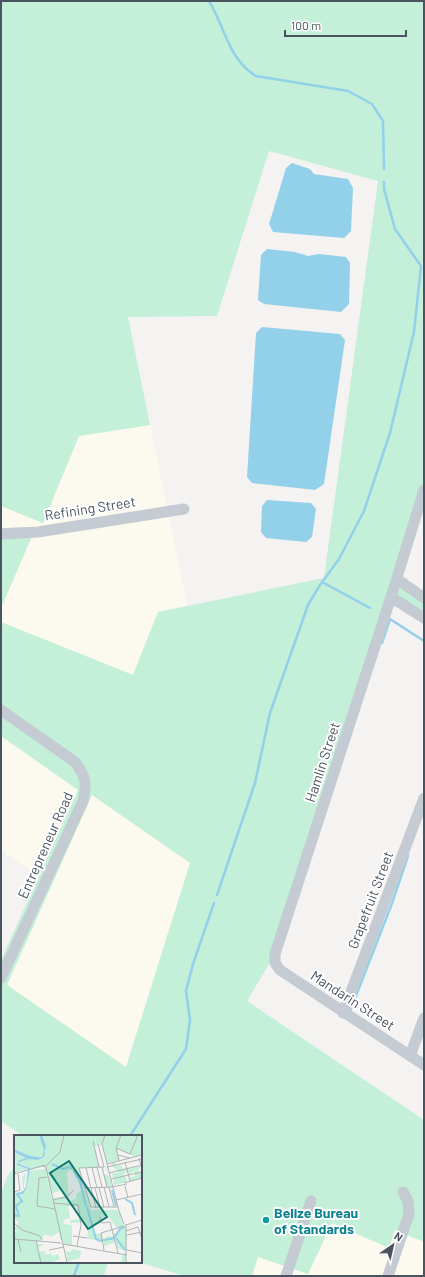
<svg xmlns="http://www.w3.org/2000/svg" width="425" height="1277" font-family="Barlow,sans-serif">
<rect width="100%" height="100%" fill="#f4f3f2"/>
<path fill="#fcf9ef" d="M150 425 187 605 158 612 133 675 1 622V608L36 527 1 528V506L43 523 79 436Z
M1 736 78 790 40 876 1 850Z
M92 795 190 863 126 1068 7 985Z
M332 1223 388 1248 394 1230 424 1242V1276H252L258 1257 308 1274Z"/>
<path fill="#c4efd8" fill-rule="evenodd" d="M1 1H424V493L397 579 424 598V618L392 597 275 954 247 1001 424 1120V1242L395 1230 389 1248 332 1223 308 1274 258 1257 252 1276H184L139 1262H141V1136H23L1 1121V960L78 790 1 736V622L133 675 158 612 324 578 378 181 269 151 217 316 128 317 150 425 79 436 43 523 1 506ZM92 795 190 863 126 1067 7 985Z
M36 527 1 608V528Z
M15 1165V1262H108L104 1276H1V1193L7 1177Z"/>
<path fill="#93d0ea" d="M292 163 310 169 314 174 348 179 353 188 351 231 344 238 273 232 269 224 286 168Z
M267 249 295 252 308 256 319 254 346 257 350 263 349 304 341 312 264 304 258 300 261 255Z
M262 327 340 334 345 340 324 484 315 490 252 483 247 477 256 333Z
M267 500 311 503 316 509 312 537 306 542 266 538 261 532 262 506Z"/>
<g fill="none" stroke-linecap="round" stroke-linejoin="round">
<path stroke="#93d0ea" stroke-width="2.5" d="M209 1C225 27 228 59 256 76L348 91 372 104 383 121 384 169
M322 582 370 608
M382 643 390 619 424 641
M217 895 255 783 270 713 308 605 320 585 339 559 364 511 390 433 414 332 421 266 395 229 384 189V182
M351 1013 350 1011 391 906 408 856
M130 1136 186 1049 190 1020 186 991 193 964 214 903
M74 1276 79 1262"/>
<path stroke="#c4cbd3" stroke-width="11" d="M424 490 391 597 275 954V963L280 970 424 1065
M1 534 38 532 184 509
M397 579 424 598
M391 597 424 618
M1 710 75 762C86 777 87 783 83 801L1 978
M343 1013 424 798
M410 1056 424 1018
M286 1276 311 1201
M388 1276 409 1214 408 1201 403 1192"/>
</g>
<circle fill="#0f9aa8" stroke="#fff" stroke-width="1.5" cx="266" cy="1220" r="4"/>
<g text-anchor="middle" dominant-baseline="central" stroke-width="4" stroke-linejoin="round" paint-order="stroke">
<g font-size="14" fill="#4a545f" stroke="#fff">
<text transform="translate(90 508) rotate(-9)">Refining Street</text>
<text transform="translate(322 762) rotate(-72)">Hamlin Street</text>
<text transform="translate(45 845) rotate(-66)">Entrepreneur Road</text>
<text transform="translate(370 900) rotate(-69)">Grapefruit Street</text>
<text transform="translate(353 1000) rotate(33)">Mandarin Street</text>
</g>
<g font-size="14" font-weight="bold" fill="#0d838f" stroke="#fff" text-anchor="start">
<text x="274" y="1212">Belize Bureau<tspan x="274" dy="16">of Standards</tspan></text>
</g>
</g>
<g transform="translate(14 1135)">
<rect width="128" height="128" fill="#f4f3f2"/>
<path d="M0 0H25L30 13 29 21H16L0 14ZM28 0H128V20L121 22 103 14 106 25 93 28 88 10 80 11 85 32 65 33 71 52H92L88 33 93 32 95 40 92 33 89 34 90 39 95 41 98 52 71 53 77 75H103L107 79 109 89H112L113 103 111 128H107L108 120 51 109 46 104 45 97 39 101 30 100 27 106H23V109H31L24 113 25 117 30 116 32 120 37 118 38 121 44 119 46 124 36 128H0V98L3 96 0 94 5 87 0 83V59L9 56 8 43 12 37 9 58 13 50 15 36 30 34 33 31 15 35V32L3 28 14 24 25 25 30 22 32 13ZM31 34 38 62V58L47 56 53 61 39 63 38 65ZM58 35 68 54 62 60V64L55 66 53 37ZM54 71H63L66 84 56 85 57 88 71 87 74 96 73 104 89 105 87 98 81 99 79 90 96 88 86 89 85 86 90 81H94L103 93 107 92 104 97 99 99 100 102 93 101 90 104V111L102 107 103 113 111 116 110 120 58 110V90L50 89 49 85 56 83ZM0 17 12 23 3 27 4 31 14 34 2 37ZM101 27 102 31 107 29 109 35 127 31 124 36 128 37 127 43 116 46 115 43 121 41 120 36 115 40 114 37 110 38 113 47 100 50 98 38H106L98 31 97 28ZM58 114 67 116 66 123 48 128 53 126 52 116 57 117Z" fill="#c4efd8" fill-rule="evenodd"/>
<path d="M25 0H28L32 11 30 22 24 25 14 24 3 28 16 33 13 50 11 56 8 58 12 51 14 34 3 30 4 26 12 23 0 17V14L16 21 28 22 30 15Z" fill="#93d0ea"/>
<path fill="none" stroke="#93d0ea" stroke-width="2" d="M38 29 49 34 56 32 58 34M59 35 66 46 72 71M98 55 102 71M111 64 118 68 121 80M73 72 82 104 86 106 100 103 106 94 110 92M0 80 5 81 2 71 8 66 3 59 10 57M102 103 111 115"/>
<path fill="none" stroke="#b0b3b7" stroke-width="1" d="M91 0 88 9 105 76M79 6 85 32M84 9 90 32M102 13 116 19 124 0M104 20 116 23M125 23 128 35M0 24 1 39M105 26 102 13 107 0M111 27 116 46M93 29 128 20M29 31 31 32 46 17 50 0M32 32 49 110M78 32 83 53M83 32 88 52M88 32 93 52M90 32 65 33 77 72H104M93 32 128 24M72 33 82 73M95 38 128 30M0 39 31 30M33 42 25 43 23 71 41 74M97 44 128 37M110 48 128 43M111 51 114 63M90 52 95 72M95 52 100 72M71 53 98 52 113 49M81 53 86 72M85 53 90 72M0 57 6 55 4 39M39 65 52 62 60 55M102 65 128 59M39 68 64 70 67 90 63 111M105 76 110 89M86 82 88 88 96 87 104 118M0 88 8 95 26 101 28 105M112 90V128M112 90 128 85M112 96 124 92 128 104M87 98 110 91M87 98 90 115M113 100 128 97M59 101 73 103M0 104 47 108M4 104 7 117M22 105 27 128M49 109 113 120M49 109 53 128M35 115 50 112M113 115 128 118"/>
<path fill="#0f766e" fill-opacity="0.15" stroke="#0f766e" stroke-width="2" d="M55 26 93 82 74 94 36 38Z"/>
<rect width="128" height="128" fill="none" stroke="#4a545f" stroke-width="2"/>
</g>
<rect width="425" height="1277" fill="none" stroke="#4a545f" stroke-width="4"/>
<g transform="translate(393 1245) rotate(34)" stroke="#ffffff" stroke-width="3" paint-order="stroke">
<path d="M0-3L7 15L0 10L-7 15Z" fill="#4a545f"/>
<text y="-6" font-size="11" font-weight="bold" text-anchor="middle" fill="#4a545f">N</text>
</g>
<path d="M285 30v6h121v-6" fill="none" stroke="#4a545f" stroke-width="2"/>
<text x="291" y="30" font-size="12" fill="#4a545f" stroke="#ffffff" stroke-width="3" paint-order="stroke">100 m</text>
</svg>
